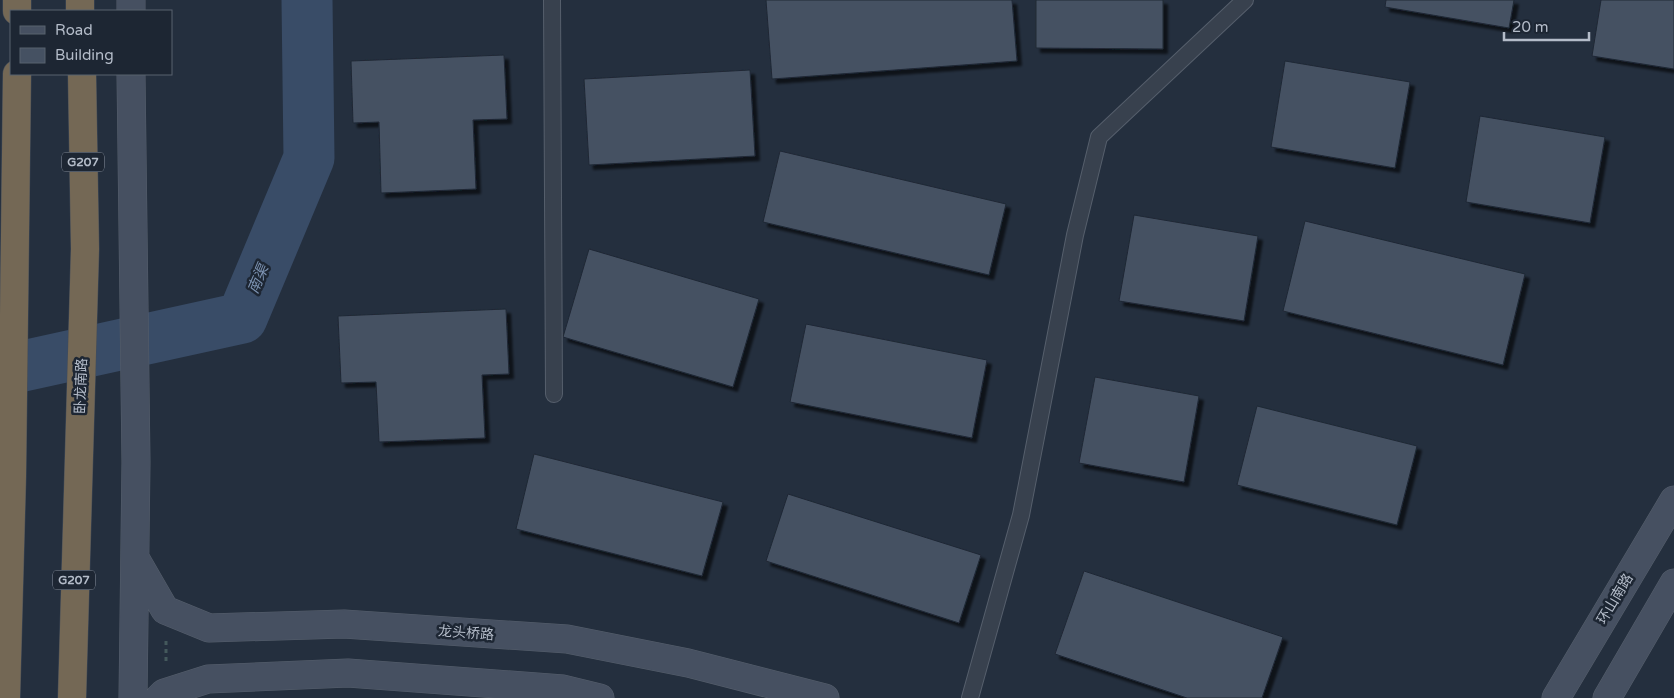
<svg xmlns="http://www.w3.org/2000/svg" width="1674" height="698" font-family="'Varela Round','Noto Sans SC',sans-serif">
<defs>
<filter id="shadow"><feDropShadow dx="4.5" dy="4.5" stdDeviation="1" flood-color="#0009"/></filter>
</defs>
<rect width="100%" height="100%" fill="#242f3e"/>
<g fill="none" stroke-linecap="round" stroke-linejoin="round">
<path stroke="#394c67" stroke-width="51" d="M0 371 242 318 309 158 307 0"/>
</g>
<path fill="#455162" stroke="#1f2835" filter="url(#shadow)" d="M766 0H1012L1017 61 772 79Z
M1036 0H1163V49L1036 48Z
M1386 0H1514L1509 28 1385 7Z
M1601 0H1674V69L1592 56Z
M504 55 507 119 473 120 476 189 381 193 379 122 353 123 351 61Z
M1285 61 1410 82 1395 168 1271 147Z
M750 70 755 156 589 165 584 79Z
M1480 116 1605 137 1590 223 1466 202Z
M780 151 1006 204 989 275 763 222Z
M1134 215 1258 236 1244 321 1119 301Z
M1305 221 1525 274 1503 365 1283 311Z
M589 249 759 299 733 387 563 337Z
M506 309 509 374 482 375 485 438 379 442 376 382 341 383 338 316Z
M806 324 987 360 972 438 790 402Z
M1095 377 1199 396 1184 482 1079 463Z
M1257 406 1417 446 1397 525 1237 485Z
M534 454 723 502 702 576 516 529Z
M788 494 981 555 959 623 766 561Z
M1084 571 1283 637 1262 698H1187L1055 654Z"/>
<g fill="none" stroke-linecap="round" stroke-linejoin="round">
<defs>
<path id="lane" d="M552 0 554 394
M970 698 1021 515 1075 235 1099 137 1245 0"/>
<path id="secondary" d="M131 0V11
M131 74 136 462 133 698
M135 558 165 610 209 628 344 624 567 639 688 663 825 698
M159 698 164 693 208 679 348 673 563 689 600 698
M1556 698 1674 500
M1607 698 1674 583"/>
<path id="highway" d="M80 0V11
M17 11V0
M6 698 12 476 17 74
M72 698 85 249 82 74"/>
</defs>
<use href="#lane" stroke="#565f6c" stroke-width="18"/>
<use href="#secondary" stroke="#565f6c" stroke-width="29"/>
<use href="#highway" stroke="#434c59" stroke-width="29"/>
<path stroke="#44595c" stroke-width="3" stroke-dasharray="4 4" stroke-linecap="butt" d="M166 641V663"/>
<use href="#lane" stroke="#38414e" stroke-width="16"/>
<use href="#secondary" stroke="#465061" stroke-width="28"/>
<use href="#highway" stroke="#746855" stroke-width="28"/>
</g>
<g text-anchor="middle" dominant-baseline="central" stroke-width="5" stroke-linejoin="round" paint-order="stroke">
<g fill="#1d2633" stroke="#878f9c" stroke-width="1">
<rect x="62" y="152.5" width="42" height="19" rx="4"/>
<rect x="53" y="570.5" width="42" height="19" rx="4"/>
</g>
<g font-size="12" font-weight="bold" fill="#b4bcc9">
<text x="83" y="162">G207</text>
<text x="74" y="580">G207</text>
</g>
<g font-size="14" fill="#b4bcc9" stroke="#1d2633">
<text transform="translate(81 386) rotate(-88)">卧龙南路</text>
<text transform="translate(1615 599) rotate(-59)">环山南路</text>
<text transform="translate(466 633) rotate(4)">龙头桥路</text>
</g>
<g font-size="15" font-style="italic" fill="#7c92b1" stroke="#1d2633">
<text transform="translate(258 279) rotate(-67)">南渠</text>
</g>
</g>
<rect x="10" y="10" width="162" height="65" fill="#1d2633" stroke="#59626f"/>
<rect x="20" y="26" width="25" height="8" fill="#465061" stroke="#59626f"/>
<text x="55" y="35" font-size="15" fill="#b4bcc9">Road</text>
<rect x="20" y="48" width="25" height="15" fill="#455162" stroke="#59626f"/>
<text x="55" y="60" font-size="15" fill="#b4bcc9">Building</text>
<path d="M1504 32v8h85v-8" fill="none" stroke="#b4bcc9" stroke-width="2.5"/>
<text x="1512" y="32" font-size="15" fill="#b4bcc9" stroke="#1d2633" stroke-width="4" paint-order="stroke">20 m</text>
</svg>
